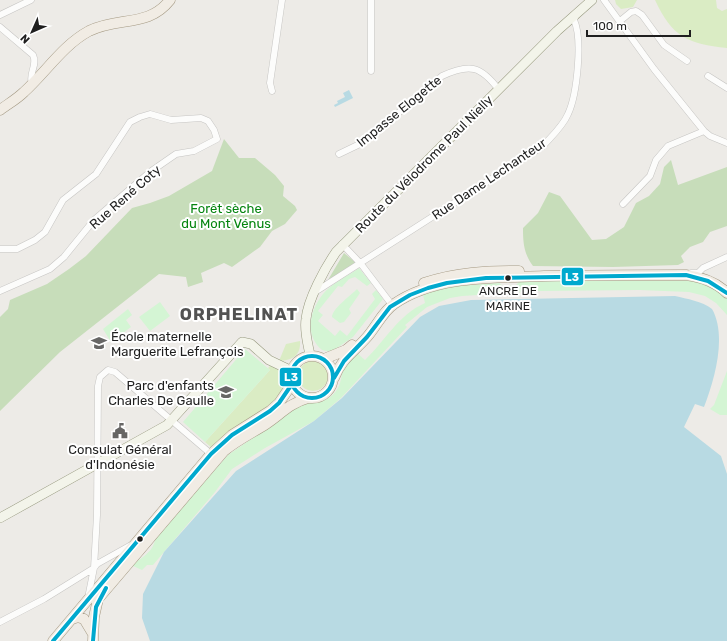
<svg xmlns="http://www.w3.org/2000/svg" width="727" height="641" font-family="Rubik,sans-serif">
<rect width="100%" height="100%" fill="#edebe7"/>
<path fill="#daecc4" d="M615 0H637L633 7 621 9 616 4Z
M655 0H716L717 8 722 11 727 9V48C688 44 672 37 655 0Z
M300 341C301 356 292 360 279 361L286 344Z
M298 376a15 15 0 1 1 30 0a15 15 0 1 1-30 0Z
M271 365 279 370 288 378C286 404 232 433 212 448L205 442 270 370 268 368Z"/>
<path fill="#c7ddba" d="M224 139 239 158H255L275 175 284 186 283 196 295 206 297 210 285 224 272 231 260 247 232 267 224 263 201 273 203 282 188 287 186 277 159 274 60 352 0 411V317L8 309 10 300 47 284 69 269 86 256 132 208 150 203 169 196 212 171Z
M671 160 678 185 727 167V226L710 232 703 242 690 247 681 256 684 262 678 265 613 267 533 266C524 254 523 243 523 228L538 213 549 192 560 196 592 240 606 239 624 227 636 203 649 196 660 184 664 167Z
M344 253 355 262 354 266 330 281 328 280Z"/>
<path fill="#d4f5d4" d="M359 268 371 283 367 286 355 277 349 279 342 287 338 286 318 311 323 315 318 321 335 336 340 330 347 336 375 299 372 294 376 290 383 299 353 337 331 352 322 350C304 335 310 310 323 294 332 283 348 276 359 268Z
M684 279C701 283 715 286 727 298V315L716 303 705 296 689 292 639 290 541 291 462 296 450 298 427 307 405 325 407 327 341 398 314 421 265 448 232 469 215 492 153 565H147L142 570 131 565C141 559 154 551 155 539L228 455 305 402C320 404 335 399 340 383 342 376 342 370 346 365 348 360 353 357 357 353L365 360C385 341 398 315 425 303L423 295 435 290 455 286 499 283 503 286 516 285 519 282Z
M357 289 360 293 349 309 351 313 344 322 340 323 332 317C332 309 350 296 357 289Z
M160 302 170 316 150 331 139 317Z
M128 309 132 315 126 320 131 327 111 342 103 329Z
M245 349 270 370 205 442 183 422Z
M727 371V415H720L710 409 714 405Z"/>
<path fill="#b8dae3" d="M349 90 353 98 335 107 334 105 338 103 337 101 345 97 343 93Z
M675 296C687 299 702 301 712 309 727 335 715 379 704 407L695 404 684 427 721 456 727 474V641H150L142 618 143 594 164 552 236 471 314 421 342 398 420 317 439 306 471 300Z"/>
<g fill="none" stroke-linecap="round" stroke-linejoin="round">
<defs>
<path id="street" d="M604 0 654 69 704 131 710 136 727 143
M0 15 31 0
M620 21 631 12 636 11 642 15 664 45 687 61
M0 27 33 55C38 66 28 73 32 84
M371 71V0
M708 76 727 88
M272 91 270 83 282 0
M339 154 364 142 442 76C470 63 481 66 499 90
M623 204 650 176 656 160 668 146 704 131
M342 244 361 264 392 305
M0 249H17L35 240 45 232 63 200 96 174 130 122 140 117 150 114 171 120 201 118 208 121 214 130 217 139 194 151 176 154 150 172 94 220 64 257 50 269 0 291
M691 273H698L703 268 727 257
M315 292 543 146C552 136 563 126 568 114 577 95 583 39 574 20L576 14
M88 598 94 568 97 515 98 386 100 377 108 370 115 372 211 454
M0 622 44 599 94 568 97 564 131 545"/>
<path id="secondary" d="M310 355C308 344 304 331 306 319 308 299 325 268 336 252L557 31 592 0
M0 518 167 425 242 342 251 344 269 360 292 371"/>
<path id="primary" d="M0 110C8 104 17 99 24 92 46 72 63 45 89 31 119 16 148 28 170 0
M424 283C456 272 487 271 519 271
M291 377a21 21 0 1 1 42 0a21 21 0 1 1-42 0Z
M324 359 346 350 352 345
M334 378C341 359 354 352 367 337 376 327 383 311 394 304 436 275 495 278 544 276 591 275 639 275 686 275 701 277 716 282 727 293
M72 619 78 617 84 619 93 634
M53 641 211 454 232 435 270 411 279 403 292 384
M93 641 94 617 98 599 224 451C237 440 252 433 266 424 281 414 290 403 308 398"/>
</defs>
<use href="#street" stroke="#c6c5c3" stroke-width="7"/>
<use href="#secondary" stroke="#96987e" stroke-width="10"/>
<use href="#primary" stroke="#a49983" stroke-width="11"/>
<use href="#street" stroke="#fcfcfb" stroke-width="6"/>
<use href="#secondary" stroke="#f3f4ea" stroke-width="9"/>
<use href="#primary" stroke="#f1ece4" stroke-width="10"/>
<defs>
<path id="bus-1" d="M291 377a21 21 0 1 1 42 0a21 21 0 1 1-42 0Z
M334 378 344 361 367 337 390 307 410 295 428 288 447 283 486 278 686 275 708 281 727 293
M53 641 211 454 232 435 270 411 279 403 292 384
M93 641 96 607 106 588"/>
</defs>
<use href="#bus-1" stroke="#fff" stroke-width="7"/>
<use href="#bus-1" stroke="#00a9ce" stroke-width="4"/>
</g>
<defs>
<symbol id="school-bare" viewBox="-9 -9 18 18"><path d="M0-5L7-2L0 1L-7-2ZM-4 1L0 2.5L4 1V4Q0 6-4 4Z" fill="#676665" stroke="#fff" stroke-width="2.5" paint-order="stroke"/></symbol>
<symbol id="civic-bare" viewBox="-9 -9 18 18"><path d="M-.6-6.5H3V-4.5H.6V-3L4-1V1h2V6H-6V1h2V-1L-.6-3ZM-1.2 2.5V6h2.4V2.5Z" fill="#676665" stroke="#fff" stroke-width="2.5" paint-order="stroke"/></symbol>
</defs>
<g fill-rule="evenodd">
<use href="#school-bare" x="88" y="332" width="22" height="22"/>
<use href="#school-bare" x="215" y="381" width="22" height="22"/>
<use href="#civic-bare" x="109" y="420" width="22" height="22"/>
</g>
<g fill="#1f1f1f" stroke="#fff" stroke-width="1.5">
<circle cx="508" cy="278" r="3.5"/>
<circle cx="140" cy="539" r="3.5"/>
</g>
<g text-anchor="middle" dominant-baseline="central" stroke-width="4" stroke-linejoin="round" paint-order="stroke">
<g font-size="12" fill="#1f1f1f" stroke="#fff">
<text x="508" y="291">ANCRE DE<tspan x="508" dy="15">MARINE</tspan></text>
</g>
<g font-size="13" fill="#1f1f1f" stroke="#fff">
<text transform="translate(399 111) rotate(-39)">Impasse Elogette</text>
<text transform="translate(424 164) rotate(-45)">Route du Vélodrome Paul Nielly</text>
<text transform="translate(489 179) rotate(-34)">Rue Dame Lechanteur</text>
<text transform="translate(125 197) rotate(-41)">Rue René Coty</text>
</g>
<g font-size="13" fill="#05850f" stroke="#fff">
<text x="226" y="208">Forêt sèche<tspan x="226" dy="15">du Mont Vénus</tspan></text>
</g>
<g font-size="13" fill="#1f1f1f" stroke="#fff" text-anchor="start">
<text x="111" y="336">École maternelle<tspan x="111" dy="15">Marguerite Lefrançois</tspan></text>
<text x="214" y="385" text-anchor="end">Parc d'enfants<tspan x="214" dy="15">Charles De Gaulle</tspan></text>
<text x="120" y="449" text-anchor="middle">Consulat Général<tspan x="120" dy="15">d'Indonésie</tspan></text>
</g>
<g font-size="17" font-weight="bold" letter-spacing="1" fill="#525252" stroke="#fff">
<text x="239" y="314">ORPHELINAT</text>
</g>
</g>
<g stroke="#fff" stroke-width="1.5">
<rect x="561" y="267" width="23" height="19" rx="4" fill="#00a9ce"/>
<rect x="279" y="367" width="23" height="20" rx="4" fill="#00a9ce"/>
</g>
<g font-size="11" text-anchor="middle" font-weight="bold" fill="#fff">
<text x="572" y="281">L3</text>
<text x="291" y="381">L3</text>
</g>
<g transform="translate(32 32) rotate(225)" stroke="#ffffff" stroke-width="3" paint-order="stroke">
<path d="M0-3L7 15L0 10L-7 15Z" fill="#1f1f1f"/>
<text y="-6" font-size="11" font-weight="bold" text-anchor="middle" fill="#1f1f1f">N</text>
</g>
<path d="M587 30v6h103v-6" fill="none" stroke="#1f1f1f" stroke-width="2"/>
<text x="593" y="30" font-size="12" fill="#1f1f1f" stroke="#ffffff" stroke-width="3" paint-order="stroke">100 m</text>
</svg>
